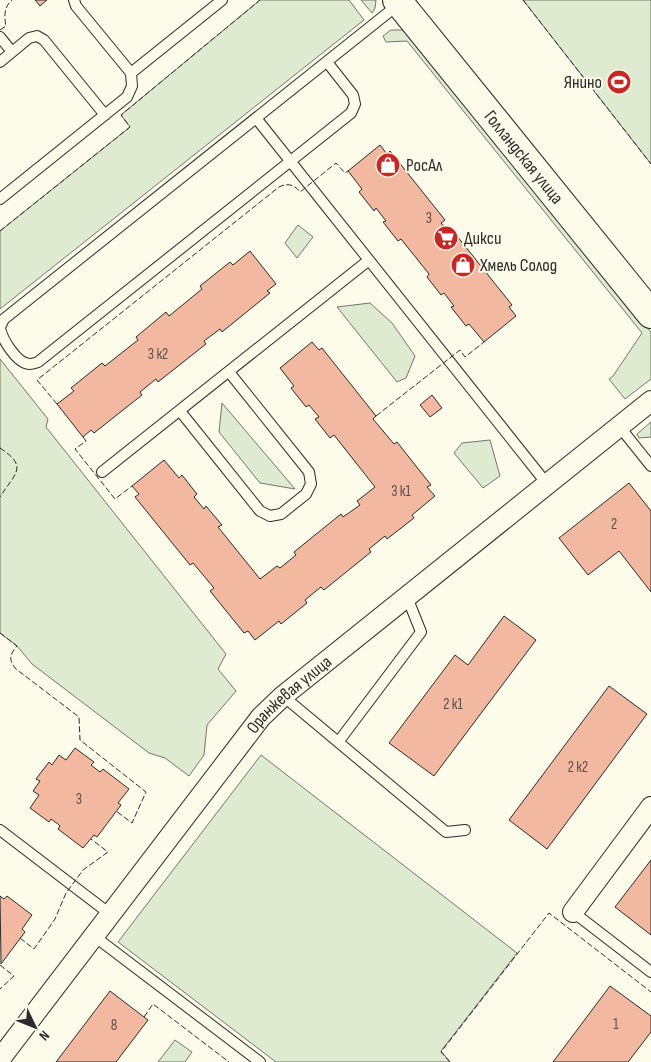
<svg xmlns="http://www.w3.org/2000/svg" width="651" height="1062" font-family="'Sofia Sans Condensed',sans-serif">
<rect width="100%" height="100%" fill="#fdfbea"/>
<path fill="#deebd1" stroke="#74746e" d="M260 0H349L364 20 0 309V231L130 127 121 115Z
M361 0H376L375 8 372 13Z
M523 0H651V164Z
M391 30H402L410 36 651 332V379L625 399 609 379 613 376 642 333 407 41 386 42 383 36Z
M298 225 313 237 297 258 285 243Z
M370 303 392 323 415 356 406 378 397 382 337 307Z
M0 359 48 419 46 427 226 654 218 669 236 691 207 725 204 755 189 776 165 758 149 753 32 664 17 646 0 633Z
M222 403 295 489 260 483 219 432Z
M651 422V437L639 438 637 434Z
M490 440 500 476 483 488 454 453 462 443Z
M261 755 517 953 441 1051 450 1062H276L118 942Z
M175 1040 192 1052 185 1062H158Z"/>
<path fill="#f2b8a0" stroke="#2b2b2b" d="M35 0H47L40 6Z
M380 145 387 154 390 151 445 220 441 223 454 238 457 236 512 305 509 307 516 316 484 342 469 324 466 326 451 307 454 306 444 293 441 295 427 277 429 274 401 239 398 241 383 222 386 221 376 208 374 211 359 192 362 189 348 171Z
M250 251 276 284 267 291 270 293 222 332 220 329 204 341 206 344 158 382 156 379 140 392 142 395 94 433 91 430 83 437 57 404 74 391 71 388 102 363 105 366 138 340 136 337 166 312 169 316 202 289 200 286 230 262 233 265Z
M312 342 319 350 322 348 376 416 373 419 394 444 397 442 431 485 427 487 435 496 412 515 414 518 387 539 385 536 369 549 371 552 324 590 321 587 305 600 307 603 281 624 279 621 255 640 248 631 244 633 210 591 214 588 193 563 190 565 135 497 139 494 132 486 164 460 179 478 182 475 197 494 194 497 204 509 206 506 222 525 218 527 260 579 277 566 280 568 296 555 294 552 341 514 343 517 360 505 357 501 375 487 334 435 330 438 315 419 319 417 309 405 306 407 291 388 294 386 280 368Z
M432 395 442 408 430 417 420 405Z
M629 483 651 511V592L619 551 588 575 559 538Z
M504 616 536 640 434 776 389 743 455 655 468 665Z
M609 686 647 714 547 849 509 820Z
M75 748 94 762 91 765 100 772 103 769 129 789 118 803 121 805 97 837 94 835 83 848 58 829 60 826 58 824 51 819 49 822 30 808 39 795 33 791 40 781 36 779 49 762 52 765 59 755 66 760Z
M651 860V935L615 907Z
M0 896 4 899 7 896 32 915 22 929 25 932 1 964Z
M610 986 651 1016V1032L628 1062H553Z
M110 991 148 1020 116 1062H56Z"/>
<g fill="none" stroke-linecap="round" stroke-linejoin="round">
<defs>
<path id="lane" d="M74 0 76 6 131 73
M0 37 12 52
M0 62 29 38 37 36 44 40 105 115
M256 118 547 484
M0 199 127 97 132 86 131 73 222 0
M0 327 4 319 399 4
M0 328C2 339 17 364 30 364 33 364 35 363 38 362L351 113 355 104 353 95 327 62
M180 411 260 511 270 516 281 514 306 494 311 484 309 472 229 372
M619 426 651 466
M102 472 369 260
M283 696 446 832 465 830
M339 741 421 632 407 597
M0 830 110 914
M573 912 651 972
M94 936 260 1062"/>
<g id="street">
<path d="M573 912 651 807"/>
<path id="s1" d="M0 1059 261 717 283 696 651 401"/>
</g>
<g id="secondary">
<path id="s2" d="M397 0 651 314"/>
</g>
</defs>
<use href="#lane" stroke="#2b2b2b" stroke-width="12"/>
<use href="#street" stroke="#2b2b2b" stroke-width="22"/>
<use href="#secondary" stroke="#2b2b2b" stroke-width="30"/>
<use href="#lane" stroke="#fdfbea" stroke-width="10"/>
<use href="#street" stroke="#fdfbea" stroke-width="20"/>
<use href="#secondary" stroke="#fdfbea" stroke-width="28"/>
<path stroke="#2b2b2b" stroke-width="1" stroke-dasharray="6 2.5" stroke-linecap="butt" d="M523 0 651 164
M0 30 6 26C4 16 4 7 12 0
M0 231 130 127 121 115 260 0
M57 404 37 380 279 187C287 183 294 184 300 192L336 163 345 173 348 171
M376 416 460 350 465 357 484 342
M83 437 86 441 75 449 115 499 132 486
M0 448C29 467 15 473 0 497
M0 633 17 646C10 654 8 660 16 669L79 717 80 740 146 792 132 823 116 811
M20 938 34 949 55 919 66 893 83 870 108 852 91 839
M0 965 14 976 0 989
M144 1017 153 1004 229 1062
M450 1062 441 1052 549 913 651 992"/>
</g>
<defs>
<symbol id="stadium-disc" viewBox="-11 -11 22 22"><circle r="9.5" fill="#c62828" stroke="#fdfbea"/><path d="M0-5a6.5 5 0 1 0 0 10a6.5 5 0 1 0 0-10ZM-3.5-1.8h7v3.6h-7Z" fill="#fff"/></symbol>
<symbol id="shop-disc" viewBox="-11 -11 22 22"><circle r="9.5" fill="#c62828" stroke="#fdfbea"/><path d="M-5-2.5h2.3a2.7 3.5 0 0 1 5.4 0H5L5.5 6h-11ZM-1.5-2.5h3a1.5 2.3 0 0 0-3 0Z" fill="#fff"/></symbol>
<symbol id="supermarket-disc" viewBox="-11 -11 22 22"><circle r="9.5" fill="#c62828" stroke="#fdfbea"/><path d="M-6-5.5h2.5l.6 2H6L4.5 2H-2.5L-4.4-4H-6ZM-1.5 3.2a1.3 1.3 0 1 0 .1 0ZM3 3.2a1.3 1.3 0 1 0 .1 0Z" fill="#fff"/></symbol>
</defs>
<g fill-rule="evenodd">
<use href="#stadium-disc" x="605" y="68" width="28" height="28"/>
<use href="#shop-disc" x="374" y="151" width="28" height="28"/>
<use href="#supermarket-disc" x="432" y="224" width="28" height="28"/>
<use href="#shop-disc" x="449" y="251" width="28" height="28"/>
</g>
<g text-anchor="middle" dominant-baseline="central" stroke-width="4" stroke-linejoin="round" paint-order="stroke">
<g font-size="15" fill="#5d4e48">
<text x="429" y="218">3</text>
<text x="158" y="354">3 к2</text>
<text x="401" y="491">3 к1</text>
<text x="614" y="524">2</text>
<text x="453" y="704">2 к1</text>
<text x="578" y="767">2 к2</text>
<text x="79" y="799">3</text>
<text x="616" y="1024">1</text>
<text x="114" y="1025">8</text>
</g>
<g font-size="18" fill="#2b2b2b" stroke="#fdfbea" text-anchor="start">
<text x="602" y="82" text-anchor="end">Янино</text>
<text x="406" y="165">РосАл</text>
<text x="464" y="238">Дикси</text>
<text x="480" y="265">Хмель Солод</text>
</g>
<g font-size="18" fill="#2b2b2b" stroke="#fdfbea">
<text stroke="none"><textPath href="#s2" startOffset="202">Голландская улица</textPath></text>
<text stroke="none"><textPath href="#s1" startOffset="466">Оранжевая улица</textPath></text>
</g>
</g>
<g transform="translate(35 1027) rotate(133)" stroke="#fdfbea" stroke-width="4" paint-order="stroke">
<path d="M0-4L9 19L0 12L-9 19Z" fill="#2b2b2b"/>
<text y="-8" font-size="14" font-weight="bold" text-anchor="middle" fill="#2b2b2b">N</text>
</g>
</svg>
